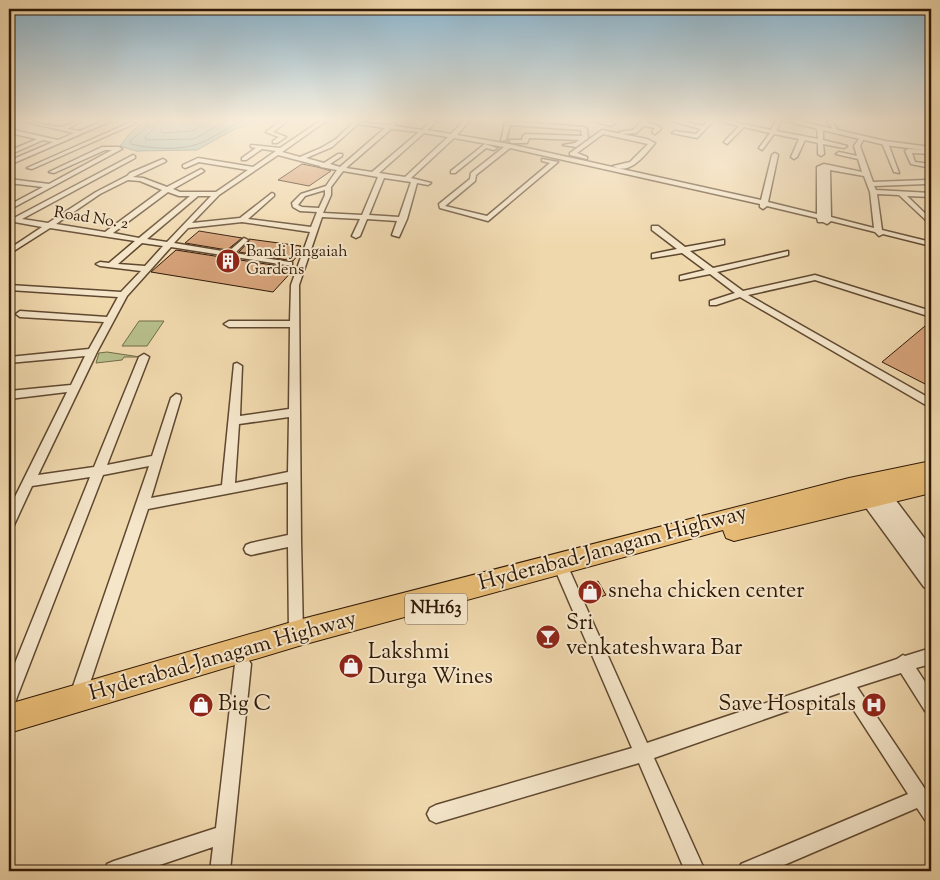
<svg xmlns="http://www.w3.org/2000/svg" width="940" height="880" font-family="'Sorts Mill Goudy',serif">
<rect width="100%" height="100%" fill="#f0d8ad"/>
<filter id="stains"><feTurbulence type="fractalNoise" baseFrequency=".004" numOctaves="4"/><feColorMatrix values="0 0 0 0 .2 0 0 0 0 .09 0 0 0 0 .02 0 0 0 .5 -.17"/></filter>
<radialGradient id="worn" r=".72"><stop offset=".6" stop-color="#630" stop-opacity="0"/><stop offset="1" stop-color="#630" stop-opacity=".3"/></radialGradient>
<path fill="#b7bf8b" stroke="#736c48" d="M139 321H164L147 346H122Z
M107 352 140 357H124L122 360 96 363 99 353Z"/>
<path fill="#9bb9b1" stroke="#70796d" d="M146 121H256L233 130 197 150 136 151 120 146 131 132Z"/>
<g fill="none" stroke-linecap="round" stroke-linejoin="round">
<path stroke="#65685c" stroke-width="1" d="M148 121 147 127 130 141 131 144C151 149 181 151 201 143 215 137 228 127 242 121
M155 121 152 130 145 137 146 140 194 139 226 121
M162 121 161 131 163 133 192 131 210 121"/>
</g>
<path fill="#d7a37a" stroke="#2f1806" d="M302 164 317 167 331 171 309 186 278 180Z
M199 231 242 238 227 250 185 243Z
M249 239 301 246 294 254 298 255 293 261 239 252 249 241Z
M176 250 292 268H295L273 292 151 272Z
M931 321V387L882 362Z
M598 581 606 595 586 602 579 587Z"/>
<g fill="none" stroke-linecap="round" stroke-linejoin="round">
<defs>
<path id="minor" d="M9 121H12L9 124Z
M22 121C35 121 46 126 59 127 66 127 74 121 82 121L67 129 80 131 103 121H111L9 165V161L53 142 43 140 9 155V151L37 139 9 133V129L58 140 74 133Z
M281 121H287L273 132 286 137 277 143H273V141L279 137 266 132Z
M320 121H326L282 152 300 157 321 148 336 139 353 123 348 121 389 125 393 122 396 124 394 126 422 130 431 121H437L427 130 451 134 464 121H469L457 135 509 144 761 200 772 155 775 153 778 155 768 202 817 214V167L824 164 862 172 858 159 836 154 839 152 857 156 854 146 861 136 864 138 860 146 873 182 926 180 929 182 926 184 874 186 876 190 931 193V197L907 196 931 219V225L899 195 877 194 882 230 931 242V246L883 234 879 236 875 232 831 221 827 224 823 222H818L817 218 767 206 763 209 760 207V204L510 148 476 175 475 181 445 206 487 216 550 163 542 161V159L558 162 488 221 440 208 439 204 470 179 471 173 504 147 454 138 411 178 431 183 428 185 417 183 407 219 399 237 392 235 397 221 367 219 360 236 356 238 352 236 360 219 322 217 299 285 301 540 303 634 301 639 296 641 291 639 289 634 288 547 251 555 246 553 244 549 246 545 251 543 288 535V482L148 509 83 704 77 706 71 704 69 698 149 466 103 475 17 697 15 703 9 705V678L90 477 32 486 14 525 9 526V509L67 392 9 399V391L71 385 85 356 9 363V357L89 349 104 322 20 317 16 314 20 311 107 317 118 297 9 290V285L121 292 141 271 100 266 96 264 100 262 109 263 135 241 50 228 9 254V249L42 227 9 221V217L14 218 133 155 135 156V158L22 219 48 223 96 192 127 176 130 173 163 159 166 161 165 162 133 177 143 178 167 187 201 169 204 171 203 172 173 189 180 192H216L248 170 199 162 185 168 183 167V165L198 158 253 167 276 151 262 149 246 160H242V158L256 148 251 147V145L280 148ZM358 124 385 128 340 167 330 164 342 156V154H338L324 163 306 158 332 147ZM391 129 419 132 372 172 346 168ZM424 133 448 137 405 177 379 173ZM278 155 320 166 321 167 337 170 326 186 301 194 292 203 293 207 300 211 317 212 311 227 248 219 274 196V194L272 193 240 218 192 223 219 195ZM830 170 864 176 870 192 874 228 831 217ZM343 171 378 177 362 215 323 213 331 195V187ZM384 178 411 182 399 217 369 215ZM128 180 140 181 162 190 105 232 56 224 100 194ZM325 190V195L319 208 302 207 298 205 305 196ZM168 192 179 196H190L139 238 113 233ZM198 196H211L167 242 147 239ZM242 222 310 232 291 285 290 321H229L224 324 229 327H290L289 409 240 416 242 366 237 363 234 364 222 485 151 498 181 398 180 395 176 394 171 398 152 456 107 465 149 357 144 354 139 357 94 467 38 475 97 352 127 296 171 247 292 266V262H289L235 253 248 240 244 238 228 252 174 243 188 228ZM142 243 163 246 145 266 118 264ZM289 417 288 472 235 483 239 424Z
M508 121 584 127 587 129 588 138 576 147 563 145 575 143 579 140 529 138 527 143H511L509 140H522L523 136 526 134 582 136 581 130 510 125 506 140 501 141 505 123Z
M618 121 611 126 596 122Z
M642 121H648L647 123 659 126 661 129 655 134 652 132 655 128 644 126 636 133 622 134 619 132 633 130Z
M671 121H682L703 126 708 121H713L697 138 672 133 675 131 696 134 701 129Z
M719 121H731L771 130 776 121H781L776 131 818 139 817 128 820 126 823 128V140L847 146 844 148 823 144 824 154 821 156 818 154V143L805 140 797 157 794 159 791 157 799 139 774 134 762 150 759 148 770 133 744 127 727 144 724 142 739 126Z
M827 121H832L838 131H834Z
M131 122 136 123 32 169 27 168Z
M602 130 647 139 655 143C645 155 630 176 613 166L630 162 648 144 603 134 577 153 587 157V159L570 155V153Z
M885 141 888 143 899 173 894 172 882 143Z
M485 144 497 148 494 150 486 148 455 173H451V171Z
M102 147H119L122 149 9 210V205L43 187 9 183V179L49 184 112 150H105L54 173 49 172Z
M908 149 931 150V154L912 153 915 162 931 164V168L911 164 905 151Z
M652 226H658L685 247 724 240V244L690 251 713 268 788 251V255L717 272 743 291 815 275 931 311V317L815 280 748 295 931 399V408L740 297 716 305H710V301L735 293 710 274 680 280V276L705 270 682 253 652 258V254L677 249 652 230Z
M564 568 569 569 647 743 897 659 903 655 905 656 931 648V664L916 668 931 691V713L925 711 901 673 857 687 925 789 928 791 931 798V823L925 820 917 808 770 871H738L741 864 908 794 842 692 654 758 705 871H685L639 763 436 823 430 820 427 814 430 808 436 805 632 748 557 574 559 569Z
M243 656 248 659 251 664 230 871H210L213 847 142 871H104L107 864 114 861 216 828 235 664 238 659Z"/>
<path id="tertiary" d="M785 121H799L885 141 931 147V151L885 145Z
M882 488 888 490 931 547V590L924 587 859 498 861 493 867 491 874 495 876 490Z"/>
<path id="trunk" d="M931 461V493L734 541 726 538 723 530 302 645 9 733V704L302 619 849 478Z"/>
</defs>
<use href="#minor" stroke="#5f4830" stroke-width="3"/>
<use href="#tertiary" stroke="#5f4830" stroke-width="3"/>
<use href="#trunk" stroke="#2f1806" stroke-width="2"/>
<use href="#minor" fill="#f5e6ca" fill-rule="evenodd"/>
<use href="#tertiary" fill="#f5e6ca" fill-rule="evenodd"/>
<use href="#trunk" fill="#e8bc76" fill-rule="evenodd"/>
</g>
<linearGradient id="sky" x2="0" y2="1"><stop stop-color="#89b6d2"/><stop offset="0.49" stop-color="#f8edda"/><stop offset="1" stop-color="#f8edda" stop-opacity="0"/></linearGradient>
<rect width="940" height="245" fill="url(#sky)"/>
<defs>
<symbol id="building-disc" viewBox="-11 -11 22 22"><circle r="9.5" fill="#8f2418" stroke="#f5e6ca"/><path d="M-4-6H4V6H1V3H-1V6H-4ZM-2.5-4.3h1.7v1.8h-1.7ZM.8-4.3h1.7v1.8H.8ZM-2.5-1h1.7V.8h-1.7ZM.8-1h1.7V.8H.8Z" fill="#fff"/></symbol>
<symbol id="shop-disc" viewBox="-11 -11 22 22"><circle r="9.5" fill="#8f2418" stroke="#f5e6ca"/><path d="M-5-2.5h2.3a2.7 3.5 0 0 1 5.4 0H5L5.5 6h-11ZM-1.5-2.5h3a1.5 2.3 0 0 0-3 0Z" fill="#fff"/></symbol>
<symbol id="bar-disc" viewBox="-11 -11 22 22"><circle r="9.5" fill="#8f2418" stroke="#f5e6ca"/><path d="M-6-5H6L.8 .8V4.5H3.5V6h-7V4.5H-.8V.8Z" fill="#fff"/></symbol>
<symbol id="hospital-disc" viewBox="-11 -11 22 22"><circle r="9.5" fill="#8f2418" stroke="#f5e6ca"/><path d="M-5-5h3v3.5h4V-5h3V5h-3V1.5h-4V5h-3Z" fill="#fff"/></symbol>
</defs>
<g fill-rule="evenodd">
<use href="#building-disc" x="214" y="247" width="28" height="28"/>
<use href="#shop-disc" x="576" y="578" width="28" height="28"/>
<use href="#bar-disc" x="534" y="623" width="28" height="28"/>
<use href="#shop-disc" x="337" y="652" width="28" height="28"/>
<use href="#shop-disc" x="187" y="691" width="28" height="28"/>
<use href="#hospital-disc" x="860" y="691" width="28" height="28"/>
</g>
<g text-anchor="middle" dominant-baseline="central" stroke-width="4" stroke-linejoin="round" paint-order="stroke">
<g font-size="16" fill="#2f1806" stroke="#f5e6ca">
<text transform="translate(91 219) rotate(9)">Road No. 2</text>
</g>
<g font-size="16" fill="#2f1806" stroke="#f5e6ca" text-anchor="start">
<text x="246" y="252">Bandi Jangaiah<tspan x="246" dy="18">Gardens</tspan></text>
</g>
<rect fill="#f5e6ca" stroke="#6a5641" stroke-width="1" x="405" y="593.5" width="62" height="31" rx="4"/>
<g font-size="18" font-weight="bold" fill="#2f1806">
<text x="436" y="609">NH163</text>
</g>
<g font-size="22" fill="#2f1806" stroke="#f5e6ca">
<text transform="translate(613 549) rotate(-15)">Hyderabad-Janagam Highway</text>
<text transform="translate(223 657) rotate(-16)">Hyderabad-Janagam Highway</text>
</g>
<g font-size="22" fill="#2f1806" stroke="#f5e6ca" text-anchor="start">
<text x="608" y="592">sneha chicken center</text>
<text x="566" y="624">Sri<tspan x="566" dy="25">venkateshwara Bar</tspan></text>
<text x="368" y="653">Lakshmi<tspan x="368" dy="25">Durga Wines</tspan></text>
<text x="218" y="705">Big C</text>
<text x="856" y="705" text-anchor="end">Save Hospitals</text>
</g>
</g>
<rect width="940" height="880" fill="none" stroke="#f0d8ad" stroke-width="30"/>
<rect x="10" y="10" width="920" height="860" fill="none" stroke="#2f1806" stroke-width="2.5"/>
<rect x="15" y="15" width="910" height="850" fill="none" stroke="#2f1806"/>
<rect width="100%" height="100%" filter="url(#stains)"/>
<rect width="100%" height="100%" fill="url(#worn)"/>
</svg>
